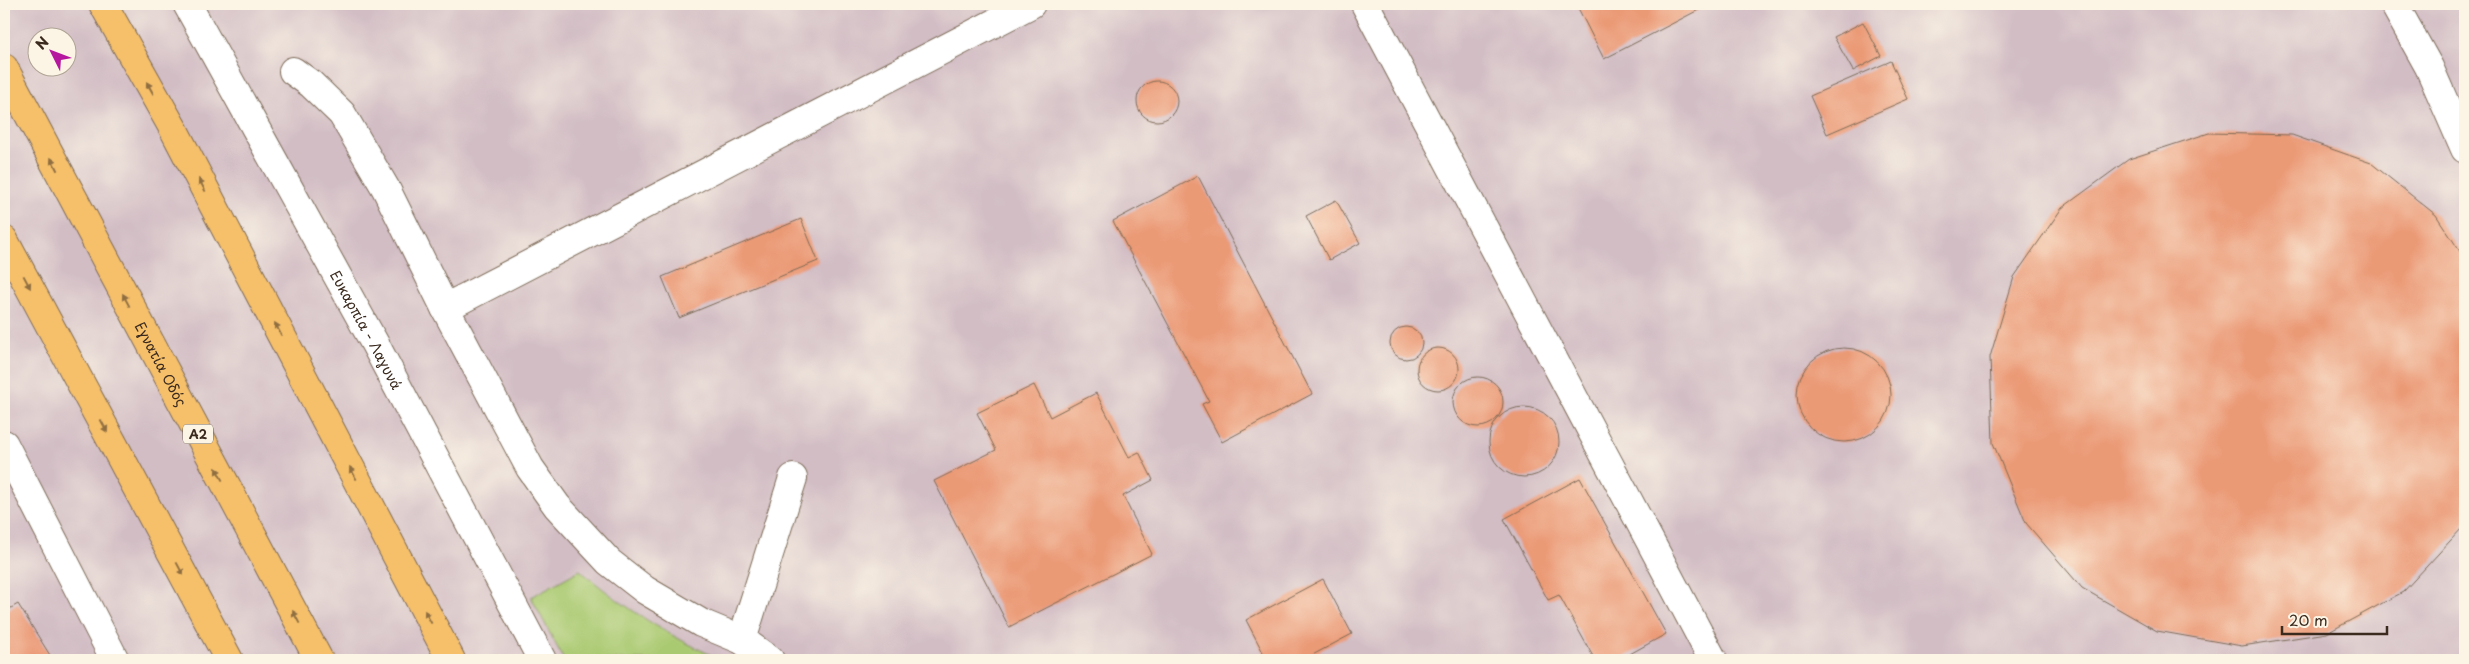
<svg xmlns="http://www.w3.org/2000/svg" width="2469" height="664" font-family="'Playpen Sans',sans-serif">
<rect width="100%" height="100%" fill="#fcf5e5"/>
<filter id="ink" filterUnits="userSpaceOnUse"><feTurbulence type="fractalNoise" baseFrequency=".02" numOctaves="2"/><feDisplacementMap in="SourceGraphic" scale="10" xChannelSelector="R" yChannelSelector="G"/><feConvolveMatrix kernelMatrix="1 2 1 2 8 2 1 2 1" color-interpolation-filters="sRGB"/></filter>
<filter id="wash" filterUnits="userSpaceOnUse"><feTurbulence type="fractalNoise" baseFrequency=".0096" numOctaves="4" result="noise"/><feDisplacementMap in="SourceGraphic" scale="20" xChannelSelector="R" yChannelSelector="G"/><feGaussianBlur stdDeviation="1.12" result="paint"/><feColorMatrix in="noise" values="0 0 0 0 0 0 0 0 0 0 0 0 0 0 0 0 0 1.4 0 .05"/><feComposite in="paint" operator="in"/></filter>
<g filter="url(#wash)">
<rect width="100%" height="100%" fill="#f4ddbf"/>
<path fill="#d2bdc5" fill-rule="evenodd" d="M4 4H2465V660H4ZM38 38H68V68H38Z"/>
<path fill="#aaca72" stroke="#727a48" d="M580 570C620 605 674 640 723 660H564L531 597Z"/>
<g id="blocks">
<path fill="#eb9a76" d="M1576 4H1710L1604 59Z
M1863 22 1881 56 1853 71 1834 37Z
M1891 61 1908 99 1827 134 1810 96Z
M1137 101a20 20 0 1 1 40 0a20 20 0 1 1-40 0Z
M2209 133 2292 135 2371 163 2436 215 2465 259V519L2462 528 2403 592 2327 633 2242 646 2157 631 2082 588 2026 523 1993 443 1990 357 2014 277 2062 208 2129 159Z
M1198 176 1312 394 1222 442 1202 404 1209 401 1113 221Z
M1336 200 1360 243 1329 260 1306 216Z
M801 219 818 261 679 318 662 277Z
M1390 343a16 16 0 1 1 32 0a16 16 0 1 1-32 0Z
M1797 395a47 47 0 1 1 94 0a47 47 0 1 1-94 0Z
M1417 369a21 21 0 1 1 42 0a21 21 0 1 1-42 0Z
M1453 402a25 25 0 1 1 50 0a25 25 0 1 1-50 0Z
M1034 385 1050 417 1096 393 1129 457 1139 452 1153 480 1123 496 1152 554 1009 627 934 481 996 450 977 413Z
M1489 442a35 35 0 1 1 70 0a35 35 0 1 1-70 0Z
M1580 478 1666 634 1619 660H1595L1559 595 1548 600 1504 519Z
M1323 579 1352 634 1303 660H1267L1246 620Z
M18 604 53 660H4V612Z"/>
</g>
</g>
<g filter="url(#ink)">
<use href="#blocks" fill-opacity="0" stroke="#7c6956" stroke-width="1"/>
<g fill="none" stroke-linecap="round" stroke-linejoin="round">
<defs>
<g id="minor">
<path id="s1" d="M187 4 375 344 542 660"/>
<path d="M1365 4 1713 660"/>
<path d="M2394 4 2429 67 2465 149"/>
<path d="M293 71 311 84 342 114 386 189 445 308 530 468 557 506 609 562 645 590 701 623 742 640 770 660"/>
<path d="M445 308 1031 4"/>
<path d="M4 444 115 660"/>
<path d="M742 640 793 478"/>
</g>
<g id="highway">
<path d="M103 4 174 130 451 660"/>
<path id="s2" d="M4 68 319 660"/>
<path d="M4 240 229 660"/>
</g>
</defs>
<use href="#minor" stroke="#7c6956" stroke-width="30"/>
<use href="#highway" stroke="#7c6956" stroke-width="30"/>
<use href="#minor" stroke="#fff" stroke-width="28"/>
<use href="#highway" stroke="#f6c06b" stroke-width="28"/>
</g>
<defs><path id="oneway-solid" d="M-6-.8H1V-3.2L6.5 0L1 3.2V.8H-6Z" transform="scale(1.25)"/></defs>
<g fill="#8f6e41">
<use href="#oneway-solid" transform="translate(150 88) rotate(-119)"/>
<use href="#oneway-solid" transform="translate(54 164) rotate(-117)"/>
<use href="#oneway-solid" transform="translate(202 185) rotate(-118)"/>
<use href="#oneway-solid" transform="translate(27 282) rotate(62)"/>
<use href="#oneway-solid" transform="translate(126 300) rotate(-118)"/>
<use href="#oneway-solid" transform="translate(278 329) rotate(-118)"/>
<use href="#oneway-solid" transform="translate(104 426) rotate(62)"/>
<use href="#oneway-solid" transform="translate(353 473) rotate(-118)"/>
<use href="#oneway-solid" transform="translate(219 474) rotate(-118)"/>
<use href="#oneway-solid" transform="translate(180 569) rotate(62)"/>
<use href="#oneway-solid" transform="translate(296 617) rotate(-118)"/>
<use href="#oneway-solid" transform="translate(428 617) rotate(-118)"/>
</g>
</g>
<g text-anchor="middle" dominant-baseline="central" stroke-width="4.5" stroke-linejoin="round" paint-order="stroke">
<rect fill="#fcf5e5" stroke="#75675a" stroke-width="1" x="183" y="424.5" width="30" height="19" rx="4"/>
<g font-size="12" font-weight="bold" fill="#3b2a1e">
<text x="198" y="434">Α2</text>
</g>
<g font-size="14" fill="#3b2a1e" stroke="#fcf5e5">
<text stroke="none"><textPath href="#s1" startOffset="372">Ευκαρπία - Λαγυνά</textPath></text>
<text stroke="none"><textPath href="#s2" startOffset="335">Εγνατία Οδός</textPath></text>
</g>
</g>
<rect width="2469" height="664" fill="none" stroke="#fcf5e5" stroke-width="20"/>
<g transform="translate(52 52) rotate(312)"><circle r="24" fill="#fcf5e5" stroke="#afa495"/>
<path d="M0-4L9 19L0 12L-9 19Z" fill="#b5179e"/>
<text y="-8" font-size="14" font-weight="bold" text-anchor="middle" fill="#3b2a1e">N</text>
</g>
<path d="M2282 626v8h105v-8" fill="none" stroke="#3b2a1e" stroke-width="2.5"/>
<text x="2289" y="626" font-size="15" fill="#3b2a1e" stroke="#fcf5e5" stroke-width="4" paint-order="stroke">20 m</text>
</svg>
